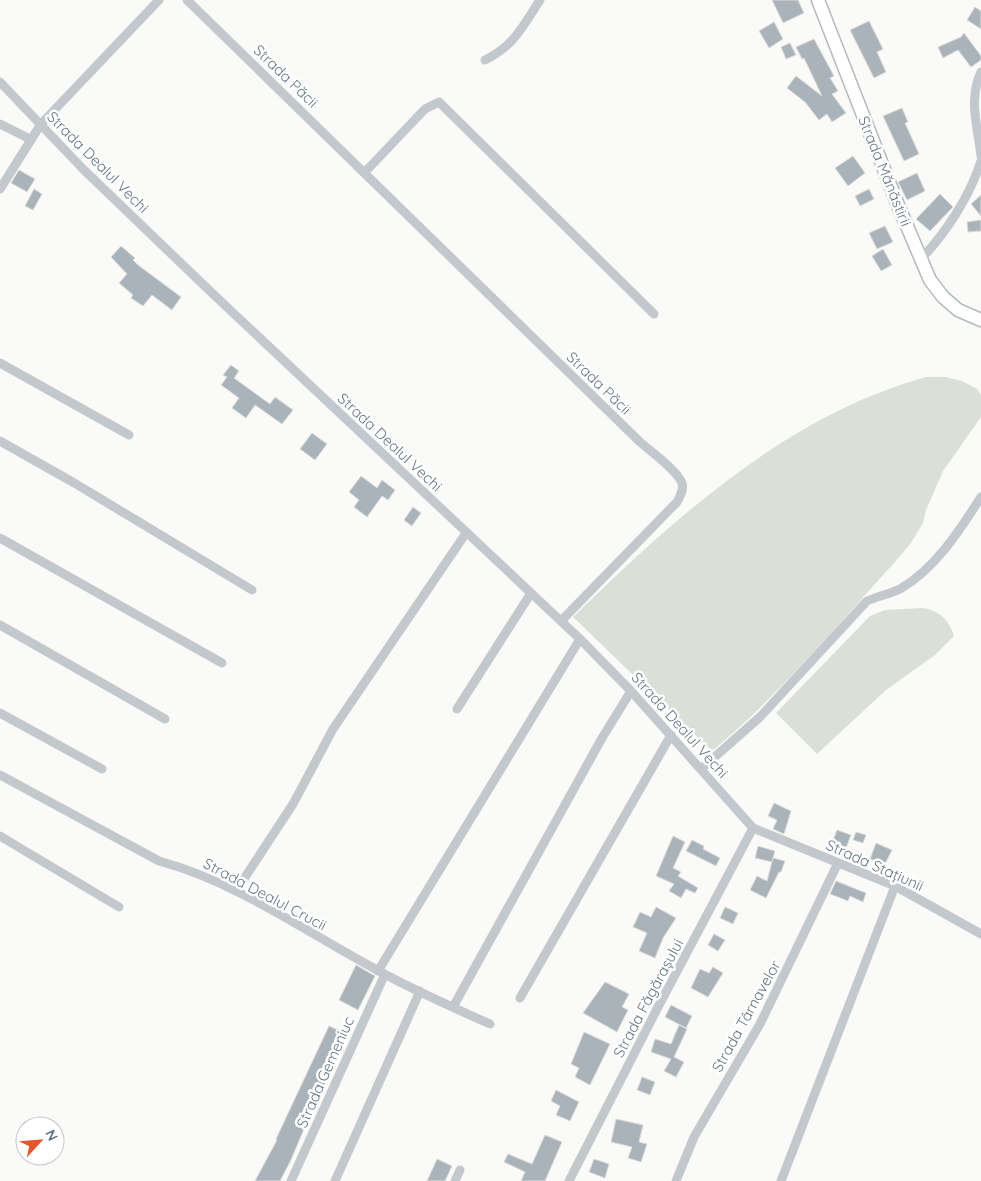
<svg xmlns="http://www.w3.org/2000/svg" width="981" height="1181" font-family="Quicksand,sans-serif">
<rect width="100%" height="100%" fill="#fafaf8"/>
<path fill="#dadfd7" d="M926 377H945L962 381 977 389 981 395V417L943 471 926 510 923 523 911 543 894 563C835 628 779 695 712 751L573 617C675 518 786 416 926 377Z
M923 608C939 611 949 619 954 636L935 655 886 690 817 754 776 713 870 616 885 610Z"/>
<path fill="#aab3b9" stroke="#dcdcda" d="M772 0H798L804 13 783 23Z
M975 7 981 11V29L967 20Z
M869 21 883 49 877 52 886 72 874 78 850 30Z
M774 22 783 39 769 48 759 31Z
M964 33 981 56V60L971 67 958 50 943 58 938 47 961 37Z
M814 39 834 76 830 78 838 91 832 94 846 113 832 122 827 114 819 120 805 102 787 88 796 76 822 96 804 58 802 59 796 47Z
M790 43 796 55 786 59 781 47Z
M902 108 908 122 905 123 919 154 904 161 883 116Z
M853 156 865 173 848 186 835 168Z
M19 170 35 179 27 192 11 183Z
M917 173 925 191 907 200 898 182Z
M34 189 42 194 33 210 25 206Z
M869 189 874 199 860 206 855 196Z
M940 194 953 207 930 231 916 219Z
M981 195V216L971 204Z
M981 220V231L968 232 967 222Z
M885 226 893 242 877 249 869 233Z
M121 246 135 258 133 260 138 265 181 297 172 310 152 295 143 306 131 298 133 295 119 283 127 274 111 257Z
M883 249 892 265 881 271 872 256Z
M231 365 239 371 234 378 270 404 275 397 293 410 282 424 255 405 246 418 232 408 239 398 221 385 227 377 223 375Z
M312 433 327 444 315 460 300 449Z
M361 476 377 488 382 480 395 490 388 500 382 496 367 517 354 507 359 500 349 492Z
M413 507 421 513 412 526 404 520Z
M774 803 791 811 784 834 773 829 777 820 768 816Z
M837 830 851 835 846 848 832 843Z
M856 832 866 835 863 843 853 840Z
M673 836 685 842 673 868 681 872 678 876 698 888 695 893 686 889 681 898 669 891 674 884 656 876Z
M692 840 704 846 703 849 720 858 716 866 686 851Z
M876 843 892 850 885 864 870 859Z
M758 846 775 851 773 858 785 861 781 872H779L766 898 750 890 757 876 767 881 773 858 772 862 755 858Z
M836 881 866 893 863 902 850 896 848 901 830 894Z
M656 907 676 918 663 938 655 958 639 951 647 933 633 927 640 912 651 917Z
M725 907 738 913 733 924 720 918Z
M714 934 725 940 718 951 708 945Z
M356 965 375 976 358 1010 339 1000Z
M713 967 723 973 708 997 691 988 700 969 709 973Z
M605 982 629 994 622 1007 628 1010 617 1032 583 1013Z
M671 1005 692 1016 686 1028 665 1017Z
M679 1025 687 1029 674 1057 684 1062 676 1077 664 1071 671 1059 651 1052 655 1039 671 1044Z
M329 1026 348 1035 310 1115 290 1162 280 1181H255L277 1140 276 1139Z
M584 1032 610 1044 590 1085 575 1077 579 1068 571 1064Z
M642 1077 655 1082 650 1095 637 1090Z
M556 1090 579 1102 570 1121 556 1115 560 1106 551 1101Z
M616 1119 643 1125 639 1142 647 1144 641 1162 628 1158 632 1147 611 1142Z
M545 1135 562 1142 545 1181H521L525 1172 504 1162 508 1154 532 1164Z
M437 1159 452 1166 445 1181H427Z
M594 1159 609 1164 605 1178 589 1172Z"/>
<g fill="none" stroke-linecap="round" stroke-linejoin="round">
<defs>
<path id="secondary" d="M818 0 898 205 930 280 943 297 958 310 981 320"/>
</defs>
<use href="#secondary" stroke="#b3babf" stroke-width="15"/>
<path stroke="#c3c8cc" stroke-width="9" d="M187 0 640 442C650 451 677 470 682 483 684 490 680 496 677 502L561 621
M485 60C514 46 523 26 540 0
M981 72C968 100 978 127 981 156
M0 82 84 170 212 293 580 639 631 691 753 828
M0 124 30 139
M365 172 425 109 439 102 654 314
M0 189 41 124 159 0
M920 260C946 233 970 196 981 161
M0 363 129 435
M0 441 76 484 252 590
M0 538 222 663
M0 625 165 719
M457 709 531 593
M0 713 102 769
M701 769 760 717 867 601C878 596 890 594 900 589 935 569 960 530 981 497
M0 775 159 861C237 882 306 932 377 970 413 990 452 1007 490 1024
M753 828 895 886 981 934
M0 836 119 907
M236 891 293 804 333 729 466 533
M378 971 580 639
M520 998 671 735
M453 1007 602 738 631 691
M291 1181 385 974
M335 1181 420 991
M455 1181 460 1170
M569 1181 657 1009 753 828
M676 1181 694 1137 760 1024 838 863
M781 1181 895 886"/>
<use href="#secondary" stroke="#fff" stroke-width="12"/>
</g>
<g text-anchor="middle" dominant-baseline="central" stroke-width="5" stroke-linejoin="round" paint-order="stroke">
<g font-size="15" fill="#657683" stroke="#fff">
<text transform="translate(286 76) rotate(44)">Strada Păcii</text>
<text transform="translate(98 162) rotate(45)">Strada Dealul Vechi</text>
<text transform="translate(885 171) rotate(68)">Strada Mănăstirii</text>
<text transform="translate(599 383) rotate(44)">Strada Păcii</text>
<text transform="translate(390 442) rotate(43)">Strada Dealul Vechi</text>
<text transform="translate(680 725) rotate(48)">Strada Dealul Vechi</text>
<text transform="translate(875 865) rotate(24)">Strada Stațiunii</text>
<text transform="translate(265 894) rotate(28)">Strada Dealul Crucii</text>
<text transform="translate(648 998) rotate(-62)">Strada Făgărașului</text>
<text transform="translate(746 1016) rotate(-61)">Strada Târnavelor</text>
<text transform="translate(325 1072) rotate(-66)">Strada Gemeniuc</text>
</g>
</g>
<g transform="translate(40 1141) rotate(64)"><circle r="24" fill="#ffffff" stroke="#c1c8cd"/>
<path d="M0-4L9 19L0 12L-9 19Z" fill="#e4572e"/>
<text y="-8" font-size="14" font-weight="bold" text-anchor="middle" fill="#657683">N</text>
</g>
</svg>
